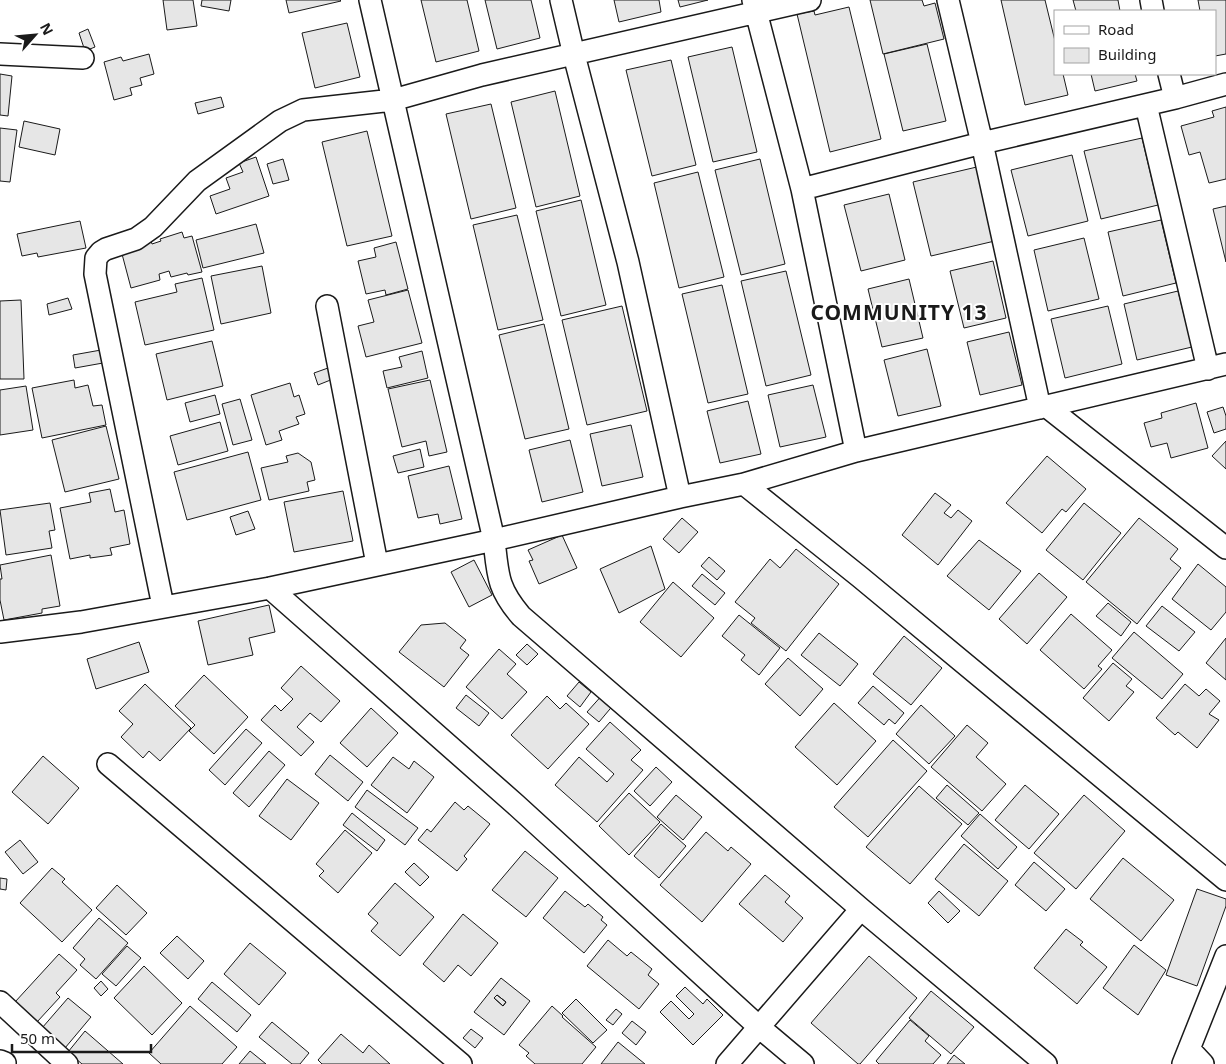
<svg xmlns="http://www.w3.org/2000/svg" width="1226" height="1064" font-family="'Noto Sans',sans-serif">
<rect width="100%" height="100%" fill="#fff"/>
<path fill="#e6e6e6" stroke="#1a1a1a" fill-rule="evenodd" d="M163 0H193L197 26 167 30Z
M202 0H231L229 11 201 6Z
M286 0H340L341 1 289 13Z
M421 0H467L479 51 436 62Z
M485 0H531L540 38 497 49Z
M614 0H659L661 12 619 22Z
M678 0H708L680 7Z
M870 0H922L924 6 935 3 944 39 883 54Z
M1001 0H1045L1055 41V74H1063L1068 95 1025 105Z
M1073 0H1118L1120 11H1076Z
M1198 0H1226V54L1215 56V11H1200Z
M849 7 881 139 830 152 797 14 814 11 815 15Z
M347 23 360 77 315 88 302 33Z
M88 29 95 47 85 51 79 33Z
M927 44 946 121 903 131 884 54Z
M732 47 757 152 713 162 688 57Z
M149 54 154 74 140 78 142 85 130 88 132 95 114 100 104 62 121 57 123 61Z
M671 60 696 165 652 176 626 70Z
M0 74 12 76 8 116 0 115Z
M1091 74H1135L1137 81 1095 91Z
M555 91 580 196 536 207 511 102Z
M221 97 224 107 198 114 195 103Z
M491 104 516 208 471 219 446 114Z
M1226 107V179L1209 183 1200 152 1189 155 1181 126 1214 117 1212 111Z
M24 121 60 129 55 155 19 147Z
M0 128 17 130 10 182 0 181Z
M367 131 392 236 347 246 322 142Z
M1142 138 1158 205 1101 219 1084 151Z
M1072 155 1088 221 1028 236 1011 170Z
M256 157 269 196 216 214 210 196 230 189 226 178 243 172 239 163Z
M283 159 289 180 273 184 267 164Z
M760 159 785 264 741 275 715 170Z
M981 166 999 240 931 256 913 182Z
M698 172 724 277 679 288 654 183Z
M889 194 905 260 861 271 844 205Z
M581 200 606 305 561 316 536 211Z
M1226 206V262L1213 209Z
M517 215 543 320 498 330 473 225Z
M1161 220 1176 283 1123 296 1108 232Z
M80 221 86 248 38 257 37 253 22 256 17 234Z
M256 224 264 253 203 268 196 240Z
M182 232 184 238 192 236 202 272 188 275 187 273 171 277 169 271 159 274 160 280 131 288 122 254 151 241 152 244 161 241 160 239Z
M1084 238 1099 299 1048 311 1034 250Z
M396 242 408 289 386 295 385 290 366 294 358 261 376 257 374 248Z
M993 261 1006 318 964 328 950 271Z
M262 266 271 313 221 324 211 276Z
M786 271 811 375 766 386 741 281Z
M202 278 214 330 145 345 135 302 177 292 175 284Z
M909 279 923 338 882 347 868 289Z
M722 285 748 394 708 403 682 294Z
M408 290 422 343 366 357 358 326 374 322 368 300Z
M1178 291 1192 347 1137 360 1124 304Z
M68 298 72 309 49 315 47 304Z
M21 300 24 379H0V301Z
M622 306 647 411 587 425 562 320Z
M1108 306 1122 364 1065 378 1051 319Z
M544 324 569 429 525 439 499 335Z
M1009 332 1022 385 980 395 967 342Z
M212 341 223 386 167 400 156 354Z
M927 349 941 406 898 416 884 360Z
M101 350 103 363 75 368 73 355Z
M422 351 428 378 387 388 383 371 402 367 399 357Z
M328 368 333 379 318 385 314 373Z
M74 380 75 388 88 385 93 406 102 405 106 425 42 438 32 388Z
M430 380 447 452 429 456 426 441 402 447 388 389Z
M290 383 294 397 299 395 305 414 296 417 299 424 279 431 282 440 266 445 251 395Z
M813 385 826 437 780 447 768 395Z
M26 386 33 430 0 435V390Z
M215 395 220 414 190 422 185 403Z
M240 399 252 440 233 445 222 404Z
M748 401 761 454 720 463 707 411Z
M1196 403 1208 448 1171 458 1167 443 1151 447 1144 423 1162 418 1161 413Z
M1223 407 1226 416V429L1214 433 1207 412Z
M220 422 228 451 178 465 170 436Z
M631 425 643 477 602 486 590 434Z
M106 426 119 479 65 492 52 440Z
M570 440 583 492 542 502 529 450Z
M1226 441V469L1212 456Z
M420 449 424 467 398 473 393 456Z
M248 452 261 500 187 520 174 472Z
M298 453 311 462 315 480 307 482 309 491 269 500 261 468 288 462 286 456Z
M1047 456 1086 489 1066 512 1062 509 1042 533 1006 503Z
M449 466 462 519 440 524 438 514 418 518 408 476Z
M110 489 115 512 124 510 130 544 110 548 112 555 90 558V555L70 559 60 508 91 502 89 493Z
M343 491 353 541 294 552 284 502Z
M935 493 951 505 944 513 951 518 958 510 972 521 938 565 902 535Z
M50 503 55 530 49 531 52 548 6 555 0 510Z
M1084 503 1121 533 1083 580 1046 550Z
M248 511 255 529 236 535 230 517Z
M682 518 698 532 679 553 663 539Z
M1139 518 1178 549 1170 559 1181 568 1137 624 1086 582Z
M562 535 577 568 539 584 529 561 533 560 528 550Z
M979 540 1021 571 989 610 947 576Z
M651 546 665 589 619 613 600 569Z
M796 549 839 584 786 651 751 623 755 618 735 602 770 559 780 568Z
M51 555 60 606 42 609V613L4 620 0 600V579H2L0 565Z
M709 557 725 571 717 580 701 566Z
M474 560 492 595 469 607 451 572Z
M1198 564 1226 587V612L1211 630 1172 599Z
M1039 573 1067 597 1027 644 999 619Z
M702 574 725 593 715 605 692 586Z
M673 582 714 618 681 657 640 622Z
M1108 603 1131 622 1121 636 1096 616Z
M269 605 275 632 249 638 253 655 208 665 198 621Z
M1162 606 1195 632 1179 651 1146 626Z
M1071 614 1112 650 1098 666 1102 669 1084 689 1040 650Z
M739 615 780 648 759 675 741 660 745 655 722 636Z
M445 623 466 640 460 648 469 655 444 687 399 652 421 625Z
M1134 632 1183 674 1162 699 1112 658Z
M819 633 858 664 840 686 801 655Z
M904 636 942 668 911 705 873 674Z
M1226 638V680L1206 663Z
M139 642 149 672 96 689 87 659Z
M527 644 538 654 527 665 516 655Z
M499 649 516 664 507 674 527 692 502 719 466 687Z
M788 658 823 689 800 716 765 684Z
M1113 663 1132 679 1126 686 1134 692 1109 721 1083 698Z
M301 666 340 701 321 722 310 713 297 727 314 742 301 756 261 720 275 705 281 711 293 699 281 688Z
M204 675 248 717 214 754 189 731 195 725 175 706Z
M579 682 591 692 580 707 567 696Z
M145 684 191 728 160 761 149 751 143 758 121 737 133 724 119 711Z
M1185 684 1199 696 1206 689 1220 701 1209 714 1219 720 1197 748 1178 732 1175 735 1156 718Z
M873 686 904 713 895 724 889 719 884 725 858 703Z
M604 693 615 703 599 722 587 712Z
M466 695 489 713 479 726 456 708Z
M547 696 560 709 566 703 589 724 548 769 511 735Z
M834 703 876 741 837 785 795 747Z
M921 705 955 736 929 764 896 734Z
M371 708 398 733 367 767 340 743Z
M610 722 641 750 631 760 643 770 597 822 555 785 579 757 607 782 614 774 586 749Z
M967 725 988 743 976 757 1006 784 982 811 931 767Z
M246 729 262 743 225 785 209 770Z
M893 740 927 771 868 837 834 807Z
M269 751 285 765 249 807 233 793Z
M330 755 363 782 348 801 315 774Z
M43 756 79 788 48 824 12 792Z
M393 757 409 769 414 761 434 777 407 813 371 785Z
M656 767 672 782 650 806 634 791Z
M287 779 319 803 291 840 259 816Z
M947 785 979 813 968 825 936 798Z
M1025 785 1059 814 1029 849 995 820Z
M919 786 962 824 910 884 866 847Z
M367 790 418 828 405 845 355 807Z
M629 793 660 822 629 855 599 826Z
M676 795 702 817 683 840 657 817Z
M1084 795 1125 831 1076 889 1034 853Z
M455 802 464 810 468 806 490 824 464 856 467 859 457 871 418 840 427 829 431 832Z
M352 813 385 840 377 851 343 825Z
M980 814 1017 847 998 869 961 836Z
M661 824 686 846 659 878 634 856Z
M345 830 372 853 338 893 319 876 324 871 316 864Z
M706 832 728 851 731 847 751 864 702 922 660 885Z
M20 840 38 862 23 874 5 852Z
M964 844 1008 881 979 916 935 879Z
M525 851 558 878 526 917 492 890Z
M1123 858 1174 900 1141 941 1090 899Z
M1034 862 1065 889 1046 911 1015 885Z
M414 863 429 877 420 886 405 872Z
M52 868 65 879 62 882 92 910 62 942 20 903Z
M765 875 790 896 785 902 803 918 783 942 739 904Z
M0 878 7 879 6 890 0 889Z
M395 883 434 917 400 956 371 931 378 923 368 914Z
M117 885 147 913 126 935 96 908Z
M1197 889 1226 899V906L1197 986 1166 975Z
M565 891 585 907 588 904 603 917 601 920 607 925 584 953 543 918Z
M939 891 960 911 948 923 928 903Z
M463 914 498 943 471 976 458 965 444 982 423 964Z
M99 918 128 943 96 979 80 965 85 959 73 948Z
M1066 929 1083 942 1080 945 1107 967 1077 1004 1034 968Z
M177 936 204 961 188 979 160 953Z
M608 940 627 956 631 952 652 969 648 975 659 984 639 1009 587 966Z
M250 943 286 973 259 1005 224 974Z
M1134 945 1166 970 1138 1015 1103 988Z
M127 946 141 958 116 986 102 974Z
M59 954 77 970 56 993 60 997 37 1022 15 1002Z
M869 956 917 998 860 1064H858L811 1023Z
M144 966 182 1003 152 1035 114 998Z
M501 978 530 1001 504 1035 474 1012ZM497 995 506 1002 503 1006 494 998Z
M101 981 108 989 101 996 94 988Z
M212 982 251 1015 237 1032 198 999Z
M685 987 703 1004 707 999 723 1015 693 1045 660 1012 671 1001 689 1019 694 1014 676 996Z
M931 991 974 1027 951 1054 909 1018Z
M497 995 506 1002 503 1006 494 998Z
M68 998 91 1017 65 1048 42 1028Z
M576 999 607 1030 593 1043 562 1013Z
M190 1006 237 1047 222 1064H161L149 1053Z
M552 1006 563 1016 562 1017 596 1047 582 1064H535L526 1056 529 1053 519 1045Z
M616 1009 622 1014 613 1025 606 1020Z
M910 1020 929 1036 925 1041 941 1055 933 1064H879L876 1061Z
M632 1021 646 1032 636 1045 622 1033Z
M272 1022 309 1053 300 1064H292L259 1037Z
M471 1029 483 1038 475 1048 463 1038Z
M85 1031 123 1064H82L68 1052Z
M341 1034 363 1053 369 1045 390 1064H322L318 1060Z
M618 1042 645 1064H601Z
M250 1051 266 1064H239Z
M954 1055 965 1064H947Z"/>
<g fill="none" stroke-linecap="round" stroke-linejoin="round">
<defs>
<path id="minor" d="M370 0 494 540C498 575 497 588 521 616L861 909 1046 1064
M561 0 574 55 628 262 680 497
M753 0 802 189 856 451
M948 0 982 143 1040 408
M1151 0 1153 11
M0 54 83 58
M1169 74 1175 98
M1146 105 1208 369
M802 189 982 143 1175 98 1226 84
M327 306 377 564
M1046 406 1226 548
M744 484 860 577 1226 880
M270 588 515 804 759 1027 803 1064
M163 606 95 274 96 258 101 252 106 249 136 239 153 227 197 181 280 121 303 110 393 100 482 75 810 0
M0 632 81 622 270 588 494 540 680 497 744 484 856 451 1226 364
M108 764 461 1064
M0 1002 67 1064
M1189 1049 1203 1064
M0 1061 5 1063
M727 1064 861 909
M1183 1064 1226 956"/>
</defs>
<use href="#minor" stroke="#1a1a1a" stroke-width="24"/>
<use href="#minor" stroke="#fff" stroke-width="21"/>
</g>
<g text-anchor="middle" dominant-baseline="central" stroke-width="4" stroke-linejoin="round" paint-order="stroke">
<g font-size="21" font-weight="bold" letter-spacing="1" fill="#1a1a1a" stroke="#fff">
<text x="899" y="312">COMMUNITY 13</text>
</g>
</g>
<rect x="1054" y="10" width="162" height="65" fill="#ffffff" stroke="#a3a3a3"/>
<rect x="1064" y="26" width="25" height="8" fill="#ffffff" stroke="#a3a3a3"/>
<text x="1098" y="35" font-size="15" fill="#1a1a1a">Road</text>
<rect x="1064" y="48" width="25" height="15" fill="#e6e6e6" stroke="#a3a3a3"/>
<text x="1098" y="60" font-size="15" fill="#1a1a1a">Building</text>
<g transform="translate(35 35) rotate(63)" stroke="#ffffff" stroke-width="4" paint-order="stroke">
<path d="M0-4L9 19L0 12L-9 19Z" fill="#1a1a1a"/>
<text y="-8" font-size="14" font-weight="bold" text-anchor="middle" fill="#1a1a1a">N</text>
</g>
<path d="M12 1044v8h139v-8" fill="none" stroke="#1a1a1a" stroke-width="2.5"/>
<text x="20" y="1044" font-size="15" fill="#1a1a1a" stroke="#ffffff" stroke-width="4" paint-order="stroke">50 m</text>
</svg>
